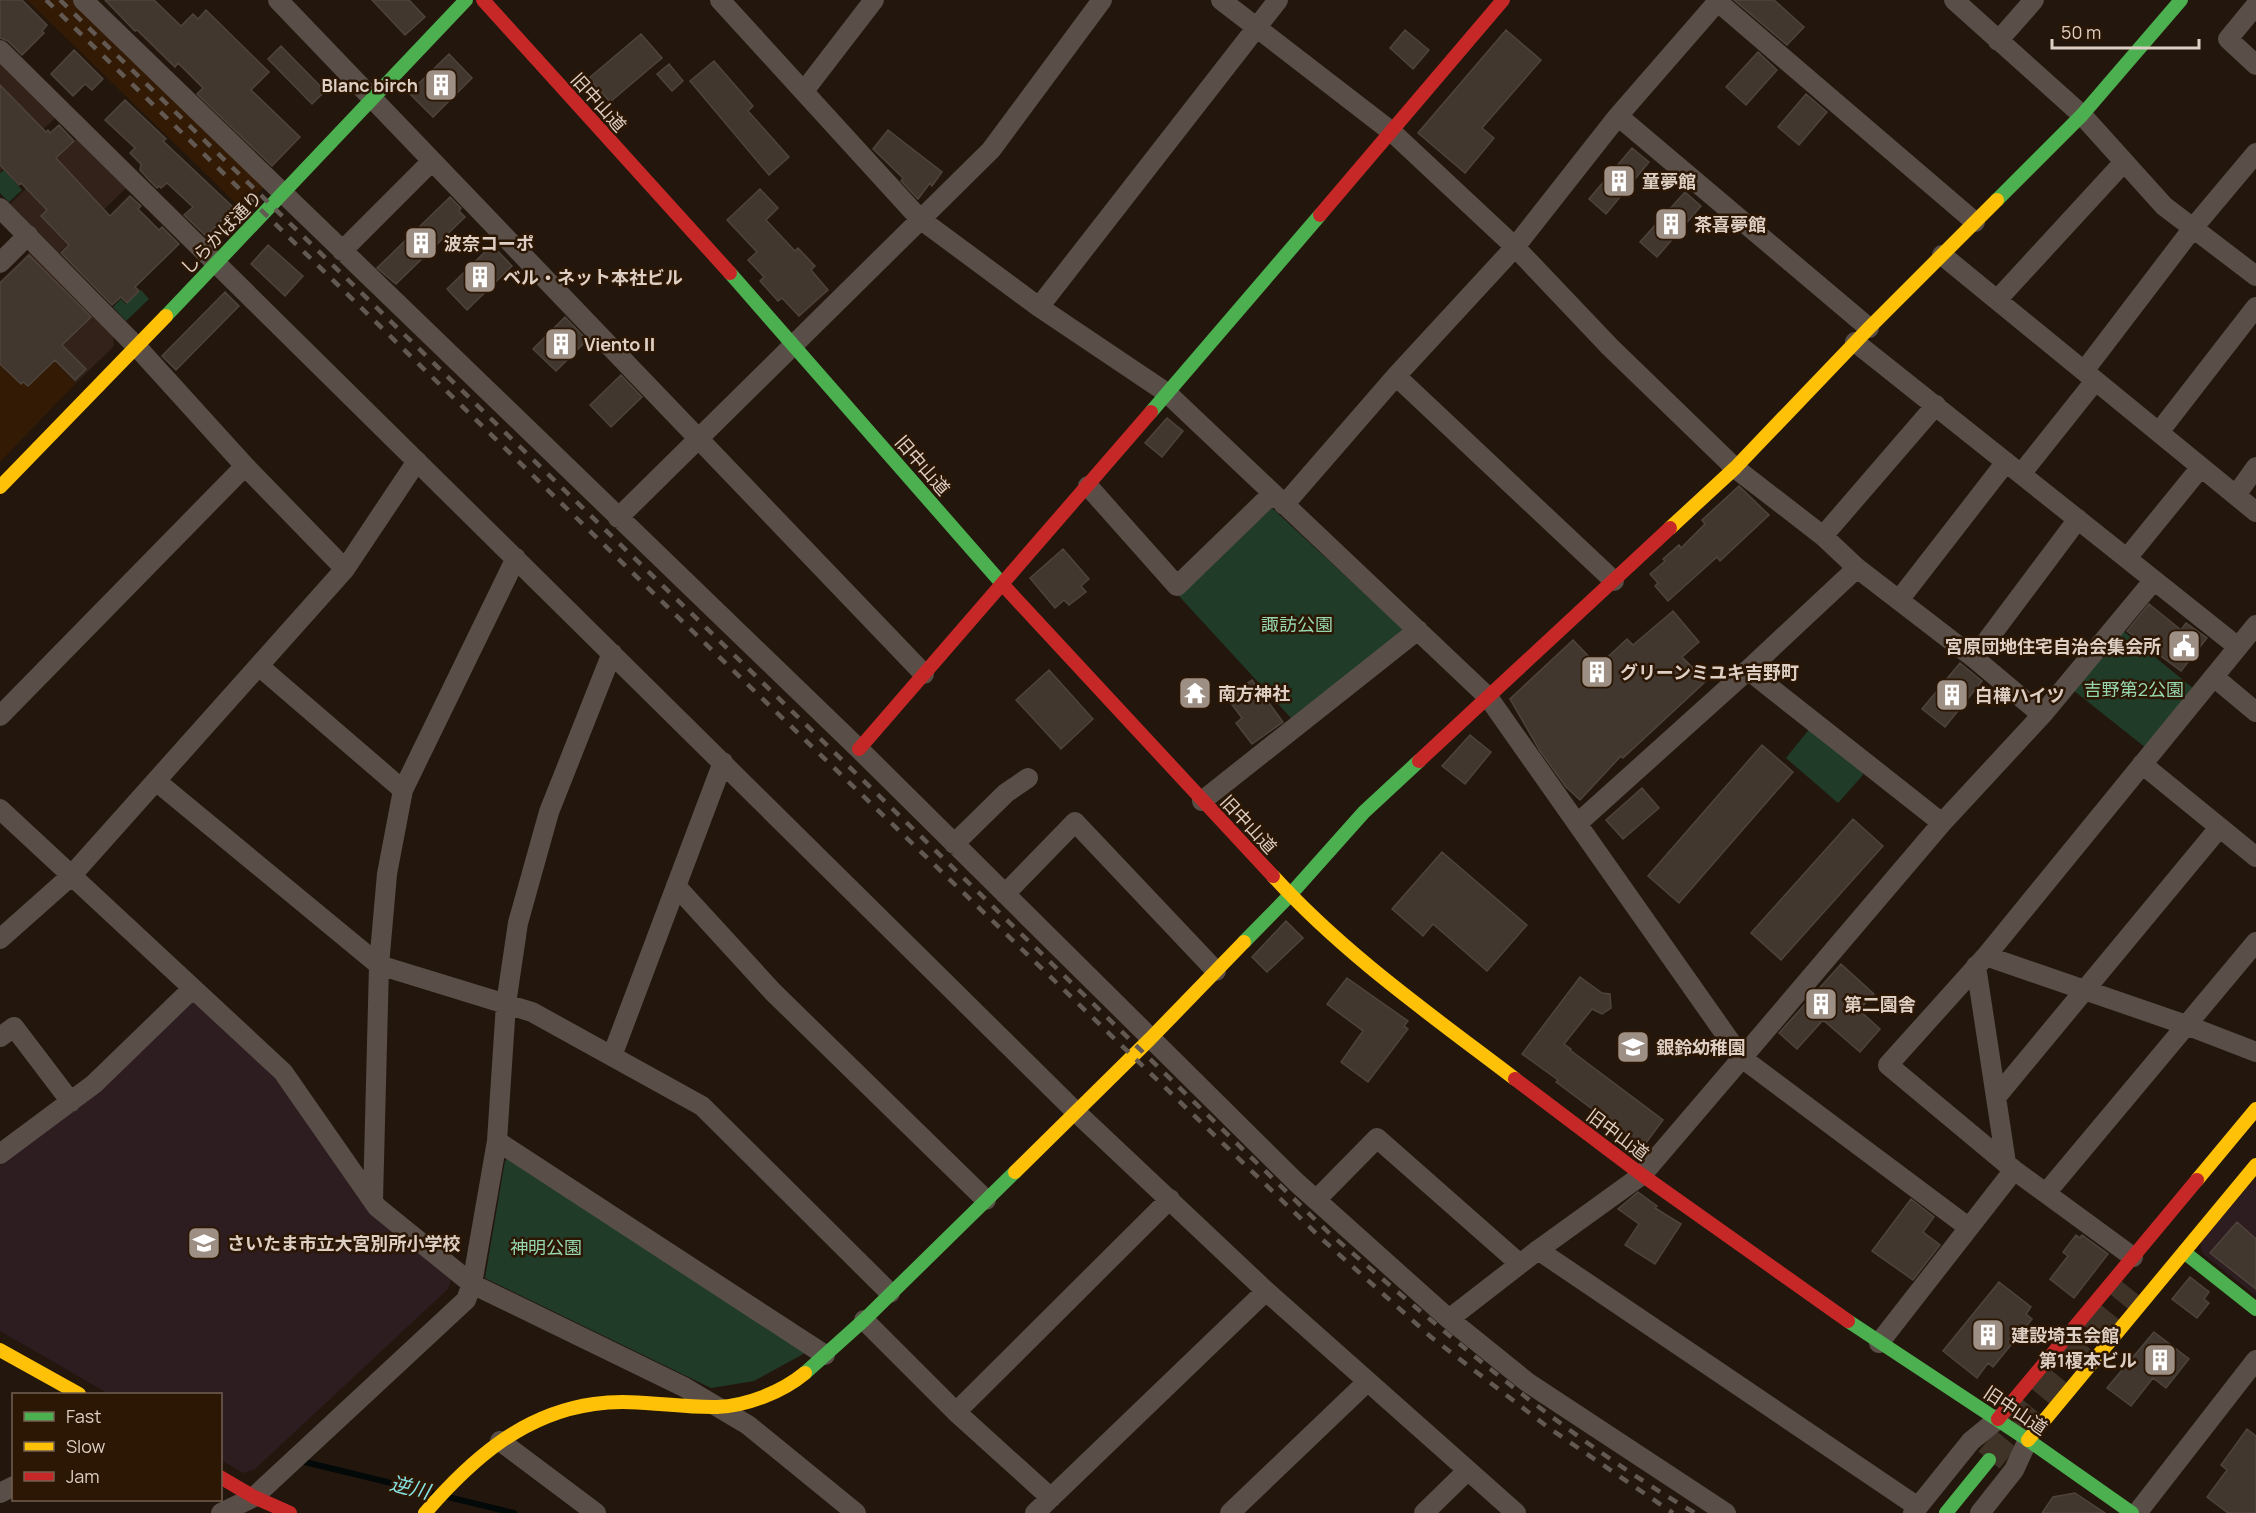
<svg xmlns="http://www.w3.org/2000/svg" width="2256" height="1513" font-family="Manrope,'Noto Sans JP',sans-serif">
<rect width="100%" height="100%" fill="#23170d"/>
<path fill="#331a04" d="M27 0H74L265 186 242 209Z
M0 305 76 383 0 462Z"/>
<path fill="#322219" d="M0 63 56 117 0 172Z
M77 139 126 188 58 254 10 204Z
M30 252 113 334 114 346 76 383 0 305V281Z"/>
<path fill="#2d1c20" d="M196 1002 277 1080 364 1206 451 1280 448 1289 254 1470 243 1473 221 1460 220 1394H109L0 1331V1162L186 1004Z
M2256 1177V1296L2203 1254 2200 1242Z"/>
<path fill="#203c29" d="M4 170 22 190 9 202 0 193V173Z
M141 290 149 299 126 321 113 307 121 299 126 304Z
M1272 508 1404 630 1291 718 1178 595Z
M2122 630 2194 689 2146 748 2073 690Z
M1811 727 1860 766 1863 775 1838 803 1786 758Z
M511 1158 805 1353 754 1381 711 1388 485 1278 505 1161Z"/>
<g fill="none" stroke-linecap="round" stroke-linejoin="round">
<path stroke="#030808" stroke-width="6" d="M305 1462 432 1493
M448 1497 514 1513"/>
</g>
<path fill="#41372f" stroke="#4e443b" stroke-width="1.5" d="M0 0H22L47 25 42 31 44 33 22 55 8 41 0 38Z
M105 0H154L181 26 193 14 198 19 206 10 269 72 251 90 300 137 272 166 197 94 203 88 178 63 175 67 137 30 135 31Z
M372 0H409L425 17 405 35Z
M1734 0H1774L1804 27 1787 45Z
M1405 30 1429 50 1413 69 1390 48Z
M1506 30 1541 60 1482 128 1494 138 1465 173 1418 133Z
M641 34 662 58 610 102 589 78Z
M281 46 325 91 312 104 268 59Z
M74 50 103 79 92 90 85 84 73 96 51 74Z
M1758 52 1777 70 1746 105 1726 87Z
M449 54 472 78 433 117 409 93Z
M714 61 753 106 748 111 789 157 769 175 690 81Z
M669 64 683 81 672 91 657 74Z
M0 85 46 132 48 130 50 133 59 125 74 141 56 158 110 216 130 196 141 206 138 209 159 230 162 227 179 244 135 287 139 291 127 303 121 297 112 305 61 253 69 245 41 216 47 210 21 183 19 185 0 165Z
M1806 94 1827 112 1799 145 1778 127Z
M125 100 166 139 163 141 234 208 206 236 184 215 193 207 167 183 161 188 159 186 157 188 148 179 140 170 141 164 130 153 135 148 105 120Z
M888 130 942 172 932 186 930 183 918 199 901 181 903 178 873 149Z
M1632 148 1649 162 1606 214 1589 199Z
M760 189 778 208 766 220 795 251 798 248 815 266 811 270 828 290 799 316 782 298 778 301 760 281 764 277 748 260 757 252 727 220Z
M1685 192 1701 206 1657 257 1640 242Z
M450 197 461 208 459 211 465 217 396 284 377 268Z
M268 245 303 276 285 296 251 264Z
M492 245 512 266 467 310 447 289Z
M29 255 91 317 62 345 86 369 75 380 55 360 28 386 23 382 21 384 0 364V283Z
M225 292 239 306 176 370 162 356Z
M565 317 587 340 556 371 533 349Z
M621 375 642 397 611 427 590 405Z
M1167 418 1183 431 1162 457 1145 443Z
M1739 486 1769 515 1720 561 1717 557 1668 601 1655 586 1658 583 1650 574 1665 561 1663 559 1679 545 1681 548 1705 524 1702 520Z
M1063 549 1089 579 1081 586 1086 592 1069 605 1064 600 1055 608 1030 578Z
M2149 604 2181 630 2186 623 2207 638 2181 671 2127 631Z
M1673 611 1699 642 1682 657 1706 681 1623 758 1621 756 1580 800 1566 787 1540 751 1510 699 1573 640 1598 666 1627 639 1633 645Z
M1960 663 1982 681 1945 727 1922 709Z
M1049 670 1093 719 1061 749 1016 700Z
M1252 680 1283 722 1252 744 1236 723 1242 718 1227 698Z
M1470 735 1491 752 1465 784 1442 766Z
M1762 745 1793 772 1679 903 1648 876Z
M1642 788 1659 808 1623 839 1606 820Z
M1853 819 1883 846 1781 960 1751 933Z
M1442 852 1527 925 1487 971 1433 924 1423 936 1392 909Z
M1286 921 1303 938 1267 972 1252 957Z
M1841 964 1874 994 1859 1010 1880 1029 1860 1052 1823 1020 1797 1049 1779 1033Z
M1580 977 1602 993 1610 994 1611 1008 1602 1014 1592 1009 1564 1044 1571 1049 1570 1050 1663 1120 1643 1147 1556 1082 1558 1080 1522 1054Z
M1347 978 1408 1021 1404 1026 1408 1029 1368 1082 1341 1062 1363 1031 1327 1004Z
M1638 1192 1657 1206 1655 1208 1681 1224 1655 1264 1625 1245 1639 1224 1618 1209Z
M1911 1199 1934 1217 1923 1232 1940 1245 1913 1280 1872 1251Z
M2237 1222 2256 1239V1289L2210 1253Z
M2076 1235 2080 1238 2082 1235 2108 1254 2074 1298 2050 1279 2068 1256 2063 1252Z
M2190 1277 2209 1292 2204 1299 2209 1303 2197 1318 2172 1299Z
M1999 1282 2031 1307 2026 1314 2032 1319 1993 1367 1988 1363 1977 1378 1943 1351Z
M2154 1332 2189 1359 2166 1388 2153 1378 2131 1406 2107 1388Z
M2247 1429 2256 1436V1513H2228L2207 1497 2227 1470 2221 1465Z
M2075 1493 2105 1513H2042L2053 1497Z"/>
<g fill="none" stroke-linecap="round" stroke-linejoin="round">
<path stroke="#3f3328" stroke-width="27" stroke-dasharray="27 14" stroke-linecap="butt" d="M1989 1460 2130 1288"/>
<path stroke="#594f48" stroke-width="20" d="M83 0 859 749 1296 1182 1449 1319 1527 1382 1726 1513
M278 0 924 674
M720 0 920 219 1039 307 1167 393 1488 697 1742 1058 1942 823 2042 715 1974 658 1857 568 1823 536 1735 468 1610 347 1515 247 1392 132 1221 0
M1954 0 2082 115 2164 206 2256 276
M1718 2 1975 222
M2256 5 2228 39 2256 65
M1998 41 2034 0
M0 50 1076 1112 1266 1291 1516 1513
M804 91 874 0
M1618 116 1869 328
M0 208 137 347 245 466 345 569
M342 251 431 162
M1942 255 2256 512
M0 263 28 235
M1997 300 2124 162
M1039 307 1278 0
M1855 342 2238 647
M2084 371 2193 228 2256 153
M1396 376 1614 581
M2159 432 2256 307
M2021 474 2095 381
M1088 486 1177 586 1272 494
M2236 495 2256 467
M1284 505 1396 376 1515 247 1618 116 1719 0
M618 518 991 150 1102 0
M1823 536 1936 405
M2127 558 2201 467
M1899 600 2006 462
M1974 658 2078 519
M259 666 403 790
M1748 670 1942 823
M2214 677 2256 712
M2042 715 2154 580
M0 716 245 466
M2142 764 2256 857
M156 781 379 965 532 1012 702 1106 890 1293
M1202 801 1418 630
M0 809 283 1072 377 1207 472 1284 684 1387 748 1425 856 1513
M1578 823 1748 670 1857 568
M954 844 1006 793 1028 778
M676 886 773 992 986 1200
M1005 894 1075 822 1216 971
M0 939 71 876 345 569 417 461
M1986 956 2186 1025 2256 1052
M1976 966 2006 1163
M0 1037 14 1027 71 1102
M612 1056 723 762
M1997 1096 2219 828
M497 1141 825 1355
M0 1154 94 1084 192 989
M2046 1193 2256 942
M373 1200 379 965 387 874 403 790 516 558
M1316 1200 1377 1138 1520 1264
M1538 1250 1918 1507
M2133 1257 2014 1170 1888 1065 1986 956 2256 625
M1449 1319 1538 1250 1642 1175 1742 1058 1968 1227
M864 1320 956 1412 1051 1498
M1879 1343 2014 1170
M956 1412 1170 1199
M500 1441 596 1513
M0 1493 14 1486
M221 1513 254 1497 466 1300 472 1284 497 1141 506 1004 518 923 549 812 612 653
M1035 1513 1266 1291
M1230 1513 1367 1382
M1424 1513 1467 1471
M1913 1513 1971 1441 1998 1419
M1980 1513 2014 1470 2028 1440
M2137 1513 2256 1360"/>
<path stroke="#4caf50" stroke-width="14" d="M1997 200 2082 115 2181 0
M730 273 1004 586
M166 316 466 0
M1151 412 1320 215
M1244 942 1290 895 1364 812 1419 761
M2184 1252 2256 1309
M1848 1321 2028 1440 2132 1513
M805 1373 864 1320 1015 1172
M1946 1513 1989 1460"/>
<path stroke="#ffc107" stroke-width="14" d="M0 487 166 316
M1670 528 1735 468 1869 328 1997 200
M1273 876C1344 954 1431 1015 1515 1079
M1015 1172 1150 1039 1244 942
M2197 1180 2256 1109
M0 1350 79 1394
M2028 1440 2256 1165
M425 1513C471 1460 522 1414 594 1404 635 1398 676 1408 717 1407 747 1406 782 1392 805 1373"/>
<path stroke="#c62828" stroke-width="14" d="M483 0 730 273
M1320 215 1503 0
M1004 586 1273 876
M859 749 1151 412
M1419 761 1670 528
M1515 1079 1642 1175 1848 1321
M1998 1419 2197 1180
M220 1477 254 1497 290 1513"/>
<path stroke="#625953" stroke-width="4.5" stroke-dasharray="10 10" stroke-linecap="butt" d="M46 0 683 622 1323 1240 1431 1337 1549 1428 1673 1513
M60 0 1328 1232C1444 1332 1562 1435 1695 1513"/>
</g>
<defs>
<symbol id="building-square" viewBox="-11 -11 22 22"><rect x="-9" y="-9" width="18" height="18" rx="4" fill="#9d8f84" stroke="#2c1604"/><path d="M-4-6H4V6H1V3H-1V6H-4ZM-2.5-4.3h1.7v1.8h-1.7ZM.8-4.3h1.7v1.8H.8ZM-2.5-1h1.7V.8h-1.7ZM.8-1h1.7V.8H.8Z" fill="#fff"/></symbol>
<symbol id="civic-square" viewBox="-11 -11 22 22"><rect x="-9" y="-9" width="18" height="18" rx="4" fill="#9d8f84" stroke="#2c1604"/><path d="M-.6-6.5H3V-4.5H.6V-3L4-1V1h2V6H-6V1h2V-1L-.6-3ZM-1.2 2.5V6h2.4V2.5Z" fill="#fff"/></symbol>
<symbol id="temple-square" viewBox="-11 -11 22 22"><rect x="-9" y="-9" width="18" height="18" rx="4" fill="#9d8f84" stroke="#2c1604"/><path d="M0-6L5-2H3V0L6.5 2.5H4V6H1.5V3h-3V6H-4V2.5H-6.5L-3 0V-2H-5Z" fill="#fff"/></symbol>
<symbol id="school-square" viewBox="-11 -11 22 22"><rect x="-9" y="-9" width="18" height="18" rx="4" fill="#9d8f84" stroke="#2c1604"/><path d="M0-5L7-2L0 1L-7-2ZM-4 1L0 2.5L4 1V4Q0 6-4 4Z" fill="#fff"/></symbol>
</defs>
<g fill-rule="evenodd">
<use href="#building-square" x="422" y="66" width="38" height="38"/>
<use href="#building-square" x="1600" y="162" width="38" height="38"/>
<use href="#building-square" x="1652" y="205" width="38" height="38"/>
<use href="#building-square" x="402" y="224" width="38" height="38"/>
<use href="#building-square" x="461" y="258" width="38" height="38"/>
<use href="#building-square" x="542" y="325" width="38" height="38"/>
<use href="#civic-square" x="2165" y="627" width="38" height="38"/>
<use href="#building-square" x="1578" y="653" width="38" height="38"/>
<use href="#temple-square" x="1176" y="674" width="38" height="38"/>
<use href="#building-square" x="1933" y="676" width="38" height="38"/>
<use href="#building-square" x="1802" y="985" width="38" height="38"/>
<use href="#school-square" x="1614" y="1028" width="38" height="38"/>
<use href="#school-square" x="185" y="1224" width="38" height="38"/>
<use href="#building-square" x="1969" y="1316" width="38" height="38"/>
<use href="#building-square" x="2141" y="1341" width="38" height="38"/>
</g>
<g text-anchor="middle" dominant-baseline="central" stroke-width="5" stroke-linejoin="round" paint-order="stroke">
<g font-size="18" font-weight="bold" fill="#decfc4" stroke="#2c1604" text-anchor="start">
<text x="418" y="85" text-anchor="end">Blanc birch</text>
<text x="1642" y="181">童夢館</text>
<text x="1694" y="224">茶喜夢館</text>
<text x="444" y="243">波奈コーポ</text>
<text x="503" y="277">ベル・ネット本社ビル</text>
<text x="584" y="344">VientoⅡ</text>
<text x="2161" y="646" text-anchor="end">宮原団地住宅自治会集会所</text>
<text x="1620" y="672">グリーンミユキ吉野町</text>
<text x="1218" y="693">南方神社</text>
<text x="1975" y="695">白樺ハイツ</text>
<text x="1844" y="1004">第二園舎</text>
<text x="1656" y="1047">銀鈴幼稚園</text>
<text x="227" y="1243">さいたま市立大宮別所小学校</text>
<text x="2011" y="1335">建設埼玉会館</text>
<text x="2137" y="1360" text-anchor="end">第1榎本ビル</text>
</g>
<g font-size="18" fill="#decfc4" stroke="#2c1604">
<text transform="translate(599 102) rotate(48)">旧中山道</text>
<text transform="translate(221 232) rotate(-46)">しらかば通り</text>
<text transform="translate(923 465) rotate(49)">旧中山道</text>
<text transform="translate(1249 824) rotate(47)">旧中山道</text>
<text transform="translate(1618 1134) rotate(37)">旧中山道</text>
<text transform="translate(2016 1410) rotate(34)">旧中山道</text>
</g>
<g font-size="18" fill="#96d7ae" stroke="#2c1604">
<text x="1297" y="624">諏訪公園</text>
<text x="2134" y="689">吉野第2公園</text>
<text x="546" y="1247">神明公園</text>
</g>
<g font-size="20" font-style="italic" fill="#87e2e3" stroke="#2c1604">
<text transform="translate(410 1487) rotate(14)">逆川</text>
</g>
</g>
<rect x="12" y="1393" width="210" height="108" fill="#2c1604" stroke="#736051" stroke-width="1.5"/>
<rect x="24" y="1412" width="30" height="9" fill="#4caf50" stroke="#736051" stroke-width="1.5"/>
<text x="66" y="1423" font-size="18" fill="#decfc4">Fast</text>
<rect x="24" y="1442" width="30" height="9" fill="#ffc107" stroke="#736051" stroke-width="1.5"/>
<text x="66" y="1453" font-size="18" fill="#decfc4">Slow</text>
<rect x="24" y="1472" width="30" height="9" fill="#c62828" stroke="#736051" stroke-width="1.5"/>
<text x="66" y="1483" font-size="18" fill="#decfc4">Jam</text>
<path d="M2052 39v9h147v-9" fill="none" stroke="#decfc4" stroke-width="3"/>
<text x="2061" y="39" font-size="18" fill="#decfc4" stroke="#2c1604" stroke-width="4.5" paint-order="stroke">50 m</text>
</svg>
